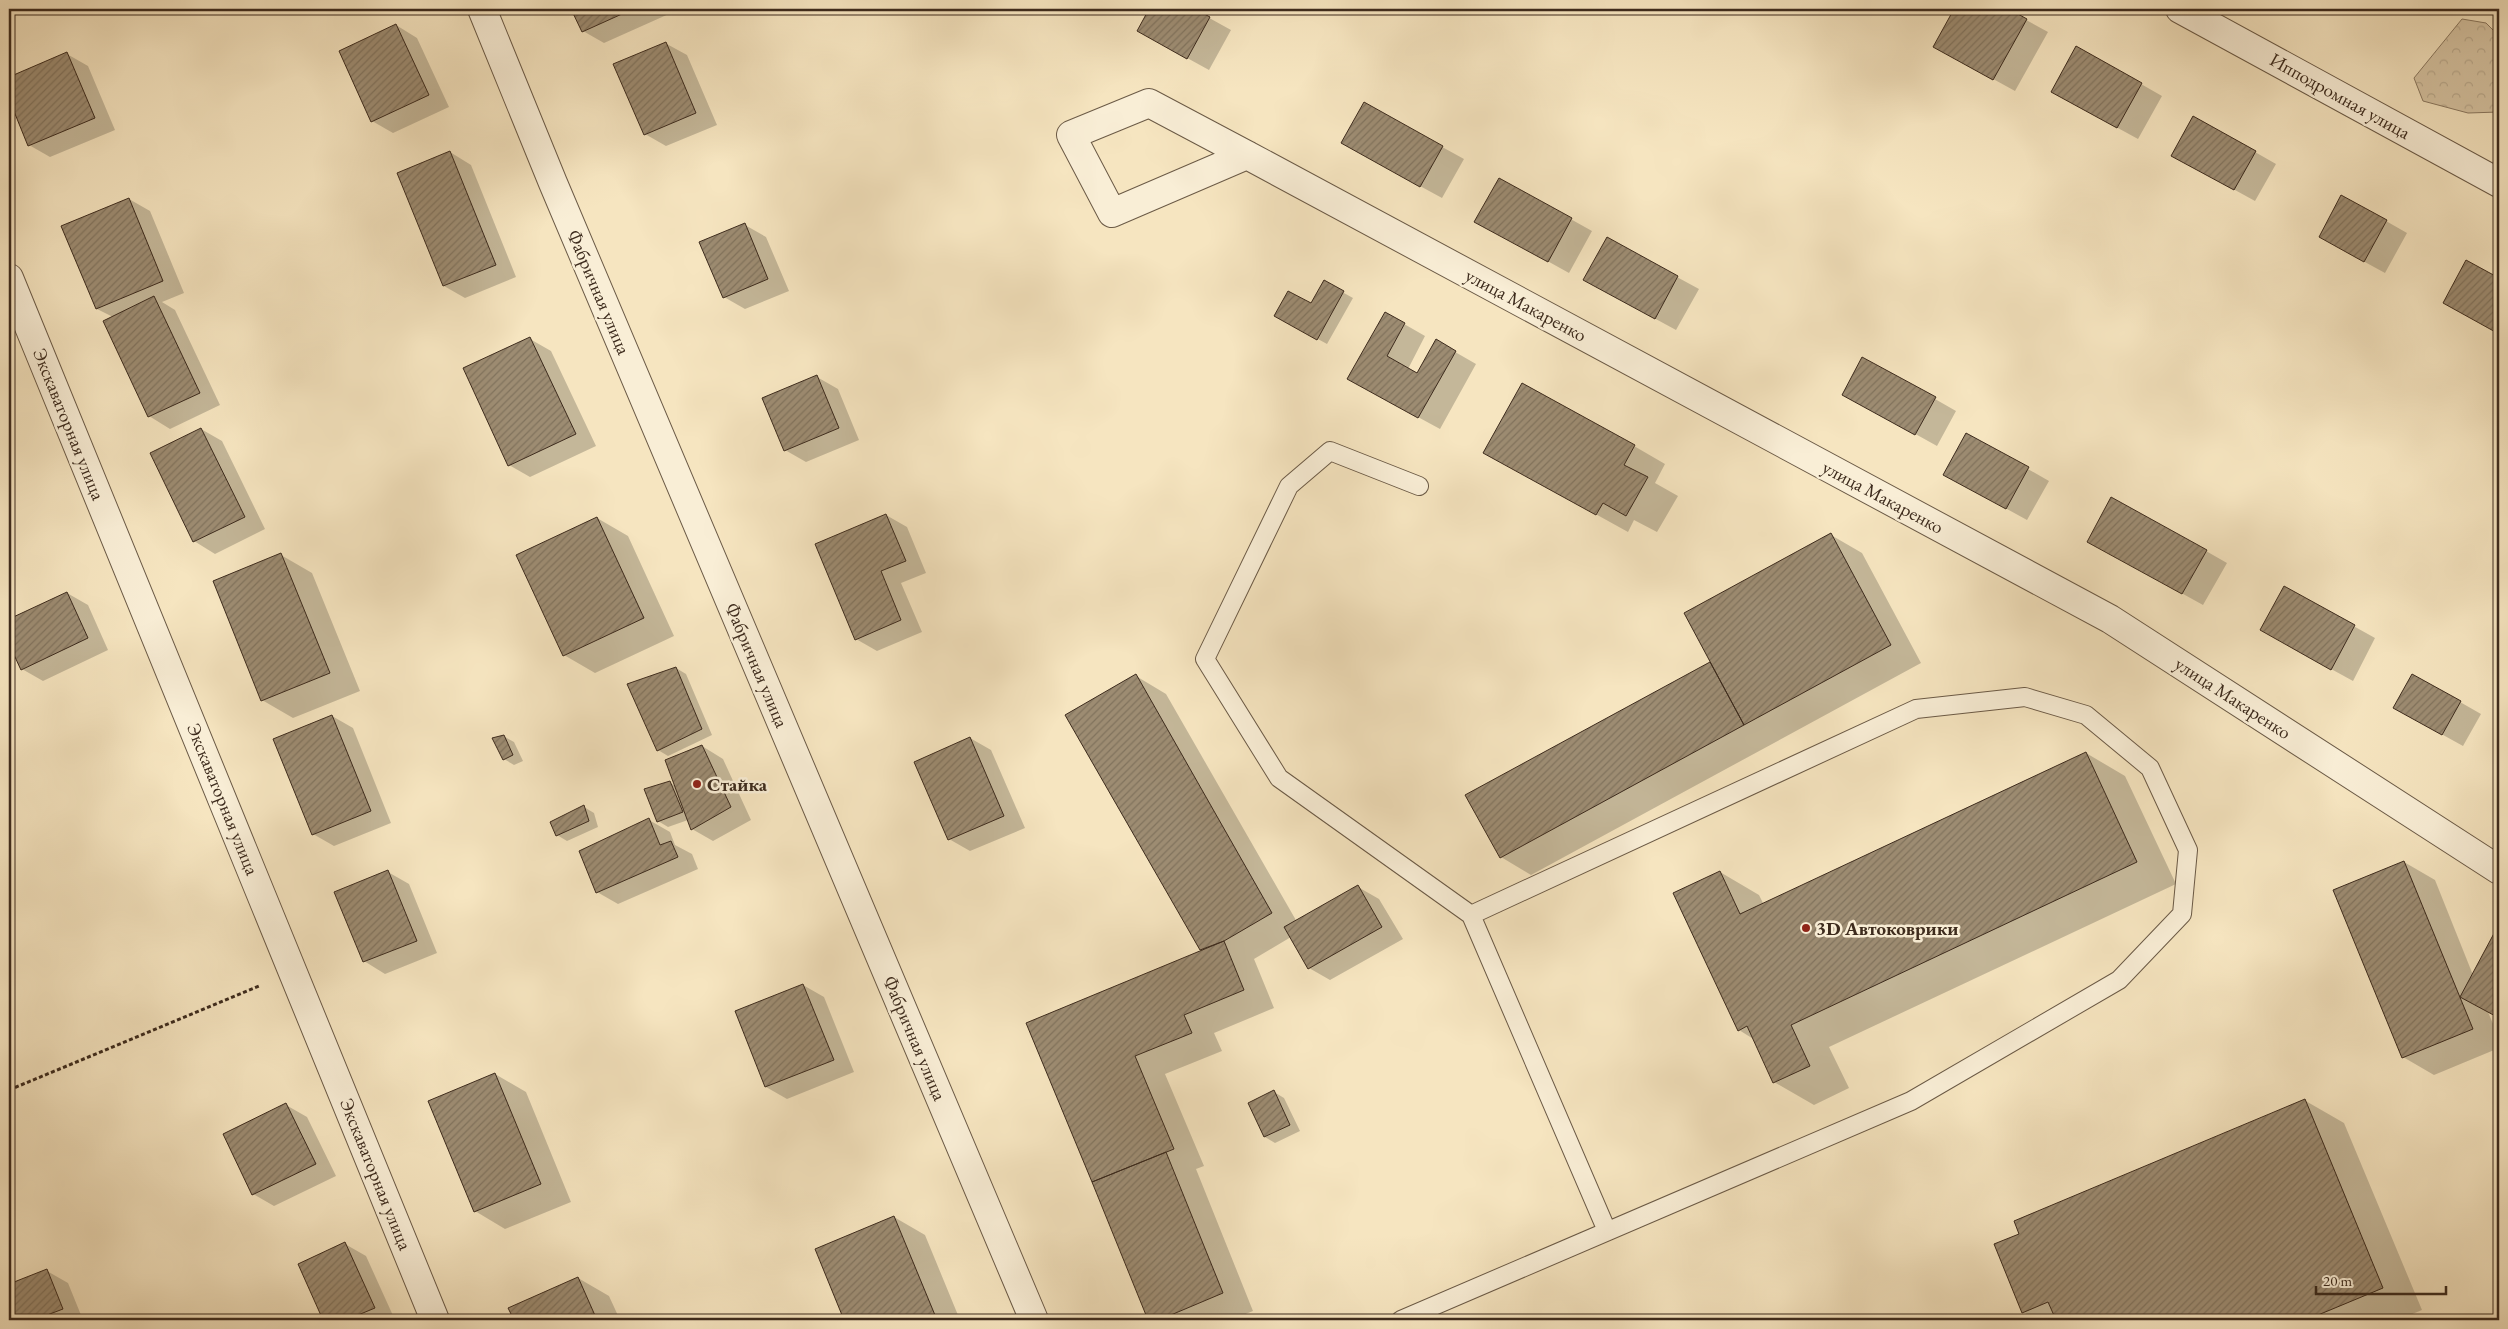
<svg xmlns="http://www.w3.org/2000/svg" width="2508" height="1329" font-family="'EB Garamond',serif">
<defs>
<pattern id="forest-crowns" width="20" height="18" patternUnits="userSpaceOnUse" patternTransform="scale(1.25)"><rect width="20" height="18" fill="#d7c5a4"/><path d="M2 6a3 3 0 1 1 6 0M12 15a3 3 0 1 1 6 0" fill="none" stroke="#b9a98d"/></pattern>
<pattern id="building-hatch" width="6" height="6" patternUnits="userSpaceOnUse" patternTransform="scale(1.25)"><rect width="6" height="6" fill="#9d8c72"/><path d="M-1 1l2-2M0 6l6-6M5 7l2-2" fill="none" stroke="#81735d"/></pattern>
</defs>
<rect width="100%" height="100%" fill="#f6e5c0"/>
<filter id="stains"><feTurbulence type="fractalNoise" baseFrequency=".004" numOctaves="4"/><feColorMatrix values="0 0 0 0 .2 0 0 0 0 .09 0 0 0 0 .02 0 0 0 .5 -.17"/></filter>
<radialGradient id="worn" r=".72"><stop offset=".6" stop-color="#630" stop-opacity="0"/><stop offset="1" stop-color="#630" stop-opacity=".3"/></radialGradient>
<path fill="url(#forest-crowns)" stroke="#8a7860" d="M2462 19 2486 23 2499 36V112L2468 113 2423 101 2414 78Z"/>
<path fill="#0003" d="M9 9H17L9 12Z
M573 9H680L604 43 583 31Z
M1150 9H1193L1231 30 1209 70 1138 31Z
M1955 9H2006L2048 32 2015 91 1935 47Z
M396 25 417 38 449 107 393 133 372 121Z
M665 43 687 55 717 125 666 146 645 134Z
M67 54 88 66 115 130 50 157 29 145 9 95V78Z
M2141 84 2162 96 2138 139 2074 104Z
M1364 104 1464 159 1442 198 1363 155Z
M450 152 471 165 516 277 465 298 444 286 398 173Z
M2255 152 2276 164 2255 201 2193 167Z
M1499 179 1592 231 1569 273 1497 233Z
M129 199 150 211 184 293 162 302 175 310 220 405 170 429 149 416 105 321 113 317 97 309 63 227Z
M2386 221 2407 233 2385 273 2341 249Z
M745 225 766 237 789 291 745 309 724 297Z
M1607 239 1699 289 1676 330 1606 292Z
M2467 262 2499 279V333L2465 315Z
M1324 282 1353 298 1327 344 1276 316 1311 305Z
M1385 313 1425 336 1408 369 1418 374 1436 341 1476 364 1440 429 1370 391Z
M530 339 551 351 596 446 530 477 509 465Z
M817 377 838 389 859 440 806 462 785 450Z
M1935 399 1956 411 1937 446 1865 406Z
M201 429 222 441 265 529 215 554 194 541 151 453Z
M1966 434 2049 481 2027 520 1965 486Z
M1634 446 1665 464 1655 483 1678 496 1657 532 1634 520 1628 532 1516 470Z
M886 515 907 527 926 573 901 583 922 632 877 651 856 639Z
M597 518 628 536 674 636 595 673 564 655Z
M9 534 14 546 9 548Z
M1831 535 1862 553 1921 663 1531 875 1501 857 1467 795 1712 663Z
M2206 551 2227 563 2203 605 2109 553Z
M281 555 312 573 360 691 293 718 262 700Z
M2285 588 2375 638 2353 681 2282 642Z
M67 593 88 605 108 650 43 681 22 669 9 641V621Z
M676 668 686 674 712 735 668 756 658 750Z
M1136 676 1166 694 1297 922 1358 887 1379 899 1403 939 1330 980 1309 968 1291 937 1254 959 1274 1008 1214 1033 1222 1051 1165 1074 1204 1166 1196 1169 1253 1311 1231 1320H1150L1027 1023 1201 951 1066 715Z
M2460 702 2481 714 2463 746 2416 720Z
M332 716 353 728 391 823 334 846 313 834Z
M503 736 514 742 523 761 514 765 504 759Z
M970 738 991 750 1025 828 970 851 949 839Z
M702 746 723 759 751 820 713 841 692 829 688 820 668 827 658 821 670 783 676 786Z
M2086 753 2125 776 2176 884 1829 1047 1849 1088 1814 1105 1774 1082 1755 1040 1739 1030 1720 872 1759 895 1764 905Z
M584 807 594 813 598 827 567 841 557 835Z
M649 820 670 832 675 845 692 854 698 869 618 904 597 892Z
M2404 862 2435 880 2473 975 2499 926V1018L2488 1012 2499 1038V1048L2434 1075 2403 1057Z
M388 872 409 884 437 953 385 974 364 961Z
M803 985 824 997 854 1072 787 1099 766 1087Z
M495 1074 526 1092 571 1202 505 1229 475 1211Z
M1274 1092 1284 1098 1300 1131 1275 1143 1265 1137Z
M2304 1100 2344 1123 2422 1310 2398 1320H2038L2023 1312Z
M286 1105 307 1117 336 1176 274 1206 253 1194Z
M894 1217 925 1235 960 1320H846L816 1249Z
M345 1244 366 1256 395 1320H324L300 1265Z
M47 1271 68 1283 83 1320H9V1286Z
M578 1278 609 1296 620 1320H515L510 1308Z
M1885 1317 1891 1320H1876Z"/>
<path fill="url(#building-hatch)" stroke="#3d2b1d" d="M571 9H633L582 32Z
M1149 9H1195L1210 17 1187 59 1137 31Z
M1954 9H2009L2027 19 1993 80 1933 47Z
M396 24 429 95 371 122 339 51Z
M666 42 696 113 644 135 613 64Z
M2076 46 2142 83 2117 128 2051 92Z
M67 52 95 118 28 146 9 99V77Z
M1364 102 1443 146 1420 187 1341 143Z
M2193 116 2256 151 2234 190 2171 156Z
M450 151 496 265 443 286 397 173Z
M1499 178 1572 218 1548 262 1474 222Z
M2341 195 2387 220 2364 262 2319 237Z
M129 198 163 281 96 309 61 226Z
M745 223 768 279 723 298 699 242Z
M1607 237 1678 276 1655 319 1583 280Z
M2466 260 2499 278V334L2443 303Z
M1324 280 1344 291 1317 340 1274 316 1288 291 1311 303Z
M154 296 200 393 148 417 103 321Z
M1385 312 1405 323 1387 356 1417 373 1436 339 1456 351 1418 418 1347 379Z
M530 337 576 434 508 466 463 368Z
M1862 357 1936 397 1915 435 1842 395Z
M817 375 839 428 784 451 762 398Z
M1522 383 1635 445 1624 465 1648 477 1626 516 1603 503 1596 515 1483 453Z
M201 428 245 517 193 542 150 453Z
M1966 433 2029 467 2006 509 1943 475Z
M2111 497 2207 550 2182 594 2087 542Z
M886 514 906 561 881 571 901 620 855 640 815 544Z
M597 517 644 618 563 656 516 555Z
M1831 533 1891 645 1744 725 1684 613Z
M281 553 330 673 261 701 213 581Z
M2284 586 2355 625 2331 670 2260 630Z
M67 592 88 638 21 670 9 644V619Z
M1710 662 1744 725 1500 858 1465 795Z
M676 667 702 729 657 751 627 684Z
M1136 674 1272 913 1224 941 1200 950 1065 715Z
M2412 674 2461 701 2442 735 2393 708Z
M332 715 371 811 312 835 273 739Z
M504 735 513 755 503 760 492 738Z
M970 737 1004 816 948 840 914 762Z
M702 745 731 807 691 830 665 760Z
M2086 752 2137 862 1791 1025 1810 1066 1773 1083 1747 1026 1738 1031 1673 893 1720 871 1740 914Z
M670 781 683 812 657 822 644 789Z
M584 805 589 821 556 836 550 822Z
M649 818 660 845 671 841 678 857 596 893 579 851Z
M2404 861 2473 1029 2402 1058 2333 890Z
M388 870 417 941 363 962 334 892Z
M1358 885 1382 927 1308 969 1284 927Z
M2499 924V1018L2460 997Z
M1224 941 1244 990 1184 1015 1192 1033 1135 1056 1174 1149 1092 1182 1026 1023Z
M803 984 834 1060 765 1087 735 1011Z
M495 1073 541 1184 474 1212 428 1101Z
M1274 1090 1290 1125 1264 1137 1248 1103Z
M2305 1099 2383 1288 2306 1320H2056L2048 1302 2022 1313 1994 1244 2019 1234 2014 1221Z
M286 1103 316 1164 252 1195 223 1134Z
M1166 1152 1223 1293 1159 1320H1148L1092 1182Z
M894 1216 937 1320H844L815 1249Z
M345 1242 375 1308 346 1320H323L298 1264Z
M47 1269 63 1309 34 1320H9V1284Z
M578 1277 597 1320H514L508 1308Z"/>
<g fill="none" stroke-linecap="round" stroke-linejoin="round">
<defs>
<path id="lane" d="M1419 486 1330 451 1289 486 1205 659 1279 778 1471 915 1607 1231
M1401 1320 1911 1101 2119 980 2182 914 2188 850 2150 768 2086 715 2025 697 1916 709 1471 915"/>
<path id="street" d="M482 9 553 183 1034 1320
M2180 9 2499 183
M1247 155 1112 213 1071 135 1149 103 1247 155 2110 619 2499 870
M9 278 435 1320"/>
</defs>
<use href="#lane" stroke="#6b5a46" stroke-width="20"/>
<use href="#street" stroke="#6b5a46" stroke-width="30"/>
<path stroke="#3d2b1d" stroke-width="3" stroke-dasharray="4 2.5" stroke-linecap="butt" d="M9 1090 259 986"/>
<use href="#lane" stroke="#f9eed6" stroke-width="18"/>
<use href="#street" stroke="#f9eed6" stroke-width="28"/>
</g>
<g fill="#8f2418" stroke="#f9eed6" stroke-width="2">
<circle cx="697" cy="784" r="5"/>
<circle cx="1806" cy="928" r="5"/>
</g>
<g text-anchor="middle" dominant-baseline="central" stroke-width="5" stroke-linejoin="round" paint-order="stroke">
<g font-size="19" fill="#3d2b1d" stroke="#f9eed6">
<text transform="translate(2340 96) rotate(29)">Ипподромная улица</text>
<text transform="translate(599 292) rotate(67)">Фабричная улица</text>
<text transform="translate(1526 305) rotate(28)">улица Макаренко</text>
<text transform="translate(69 424) rotate(68)">Экскаваторная улица</text>
<text transform="translate(1883 497) rotate(28)">улица Макаренко</text>
<text transform="translate(757 665) rotate(67)">Фабричная улица</text>
<text transform="translate(2233 698) rotate(33)">улица Макаренко</text>
<text transform="translate(223 799) rotate(68)">Экскаваторная улица</text>
<text transform="translate(915 1038) rotate(67)">Фабричная улица</text>
<text transform="translate(376 1174) rotate(68)">Экскаваторная улица</text>
</g>
<g font-size="19" font-weight="bold" fill="#3d2b1d" stroke="#f9eed6" text-anchor="start">
<text x="707" y="784">Стайка</text>
<text x="1816" y="928">3D Автоковрики</text>
</g>
</g>
<rect width="2508" height="1329" fill="none" stroke="#f6e5c0" stroke-width="30"/>
<rect x="10" y="10" width="2488" height="1309" fill="none" stroke="#3d2b1d" stroke-width="2.5"/>
<rect x="15" y="15" width="2478" height="1299" fill="none" stroke="#3d2b1d"/>
<path d="M2316 1286v8h130v-8" fill="none" stroke="#3d2b1d" stroke-width="2.5"/>
<text x="2323" y="1286" font-size="15" fill="#3d2b1d" stroke="#f9eed6" stroke-width="4" paint-order="stroke">20 m</text>
<rect width="100%" height="100%" filter="url(#stains)"/>
<rect width="100%" height="100%" fill="url(#worn)"/>
</svg>
